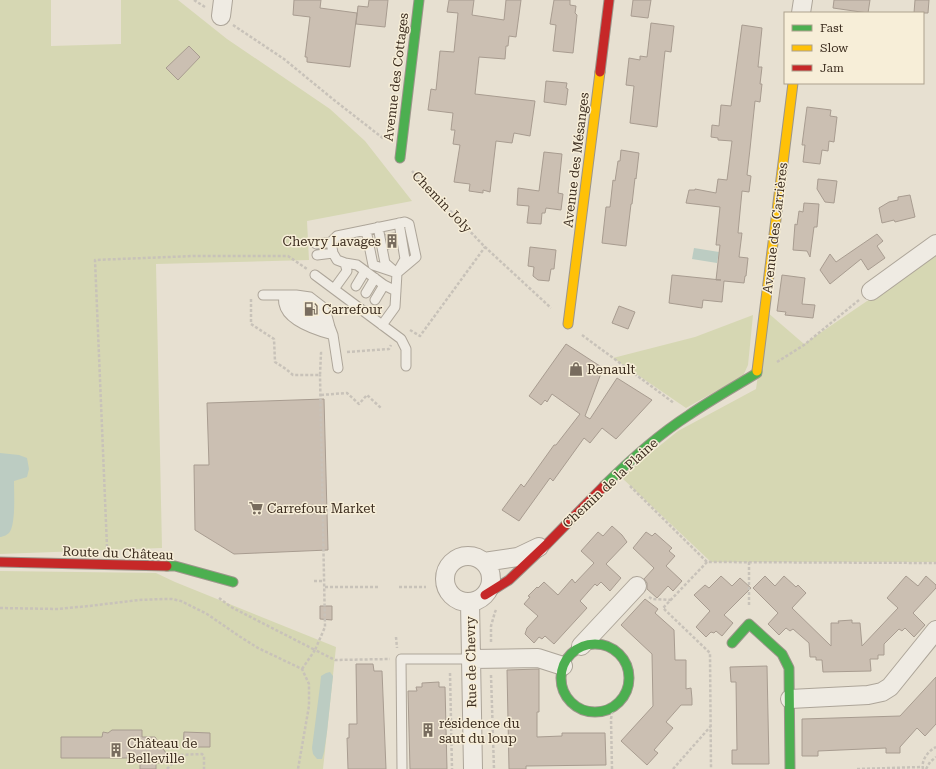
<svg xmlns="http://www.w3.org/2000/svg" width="936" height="769" font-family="'Roboto Serif',serif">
<rect width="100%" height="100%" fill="#e7e0d1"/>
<path fill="#d6d7b3" d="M0 0H51V46L121 44V0H178L227 39 330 109 365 141 412 201 307 221 309 260 156 264 162 548 0 554Z
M936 254V562H711L621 477 678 431 756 389 767 312 804 344Z
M753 315 748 365 743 376 686 408 613 358 695 337Z
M0 571 156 573 175 582 336 647 323 769H0Z"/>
<path fill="#bcccc2" d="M694 248 719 252 717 263 692 259Z
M0 453 19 455 27 458 29 469 27 477 14 481C14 492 16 525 9 533 7 535 4 536 1 537H0Z
M330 672 333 676 327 732 324 752 322 759H317L313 754 312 748 320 686 321 676 326 673Z"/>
<path fill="#cbbfb2" stroke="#a89c90" d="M294 0H321L320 8 357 13 350 67 307 62V57H305L310 17 293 15Z
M369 0H388L385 27 356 24 358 6 368 7Z
M449 0H474L472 15 504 20 506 0H521L516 37 509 36 508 46H506L505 59 479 57 475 94 535 101 530 136 514 133 512 143 496 141 490 192 483 190V193L469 191 470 184 454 182 460 145 453 144 455 130H451L453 113 428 110 431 89 436 90 440 51 454 52 458 13 447 12Z
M554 0H570V5L576 6 575 13 577 15 573 53 553 51 556 25 550 24Z
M633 0H651L648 18 631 16Z
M834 0H870L868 13 833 8Z
M915 0H929L928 13H914Z
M651 23 674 26 671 52 665 51 657 127 630 123 634 86 626 85 629 58 640 60V56L647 57Z
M742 25 762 28 758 67H762L760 84H762L760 102 755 101 750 149 747 175 751 176 749 192 742 191 738 233H742L739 257 748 258 746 276H745L744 283 724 281 722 302 703 300 702 308 669 303 672 275 721 280H716L720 245H716L720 207 686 203 689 190H695V189L716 193 718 179 727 180 732 141 718 140V138L711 137 712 125 719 126 721 105 731 106Z
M189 46 200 57 178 80 166 68Z
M546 81 567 83 566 88 568 89 566 105 544 102Z
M807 107 831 110 830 116 837 117 834 142 829 141 828 151 822 150 820 164 803 162 805 145H802Z
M621 150 639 153 636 179 635 178 632 204H631L626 246 602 243 606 207H610L613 180 615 181 618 161H620Z
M544 152 562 154 558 193 563 194 561 210 546 208 545 213H542L541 224 527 223 529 206 517 205 518 188 539 191Z
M818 179 837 181 834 203 825 202 817 189Z
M910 195 915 217 895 222 894 220 882 223 879 208 889 202 898 200V197Z
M804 203 819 204 817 227H814L810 257 807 251 793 250 795 224 797 225 799 211 803 212Z
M395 233 397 247 388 249 386 234Z
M877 234 883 241 877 246 885 258 868 270 861 259 830 284 820 270 830 254 836 262Z
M530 247 556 250 554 269H551L549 281 538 280 533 276 534 267 528 266Z
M782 275 805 278 802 304 815 305 813 318 785 315 786 312 777 311Z
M619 306 635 312 628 329 612 323Z
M566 344 603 368 585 416 590 419 617 378 652 400 616 439 602 428 590 443 584 438 553 481 550 478 519 521 502 510 521 484 524 487 554 445H556L580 414 552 394 547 402 545 400 541 405 529 396Z
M324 399 328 550 234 554 195 530 194 465H209L207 403Z
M612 526 622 535 627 542 606 564 621 578 610 591 601 582 597 586 595 584 580 601 587 608 554 644 545 636 542 639 539 637 534 643 525 634 527 628 538 616 524 604 530 597 528 596 537 587 538 588 544 582 558 595 572 579 575 583 594 563 581 551 598 532 603 536Z
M646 532 652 536 655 533 672 548 669 551 675 556 666 566 682 581 673 591 668 586 657 598 647 589V583L644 579 654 568 633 548Z
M721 576 732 586 740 578 751 588 724 615 733 623 722 636 716 631 714 633 711 632 706 637 696 627 710 611 694 595 705 585 709 588Z
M765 576 775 586 784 576 796 587 798 585 806 593 792 608 831 646V623H839L838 621 852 620V623H860L862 646 898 608 887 598 906 576 918 586 926 576 936 585V588L913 613 925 625 914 637 905 628 902 631 899 629 884 644V655H878V659H870L871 671 823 672 822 660H816V657H810L809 643 793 629 790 631 786 628 779 635 768 624 778 613 753 588Z
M645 599 658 609 655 613 674 630 675 660H686V689L691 688 692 699V705H681L666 722 673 728 654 750 658 753 647 765 621 741 653 706 652 654 621 625Z
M320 606H332V620L320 619Z
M356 664H373L374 671H382L386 769H348L347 738H349V724H357Z
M767 666 769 764H732V750H737L736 682H731L730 667Z
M539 669V712H537V737L562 736V733H605L606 765 526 766V769H509L507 670Z
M936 677V724L925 736 917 728 900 747V753H886V748L818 751V756H802V719L900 716Z
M439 682V687H445L447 769H410L408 691H417L416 687H422V683Z
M112 730H142V737H155L168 756 164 763H156V769H140V758H61V737H102L103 732 108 733Z
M184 732 210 733V747H183Z"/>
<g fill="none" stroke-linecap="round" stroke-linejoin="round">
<defs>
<path id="lane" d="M378 227 385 263 393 270
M366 230 373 265 397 273
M316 244 331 242
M317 255 333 253
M315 275 401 339 406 349V366
M356 286 365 271
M334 289 347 271 345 263
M396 291 384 285 357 265 345 263 337 260 333 253 331 242 337 236 405 222 409 224 416 257 397 273
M366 293 375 278
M263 295H296L310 297 323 307 327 316 330 327 333 335 338 368
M284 295C284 298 283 302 284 304 287 321 318 331 333 335
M285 296 292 306 324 328
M287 296 295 300 317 314 329 330
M375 300 384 285
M382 325 395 307 397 273 405 259 399 223
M402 769 401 659H471"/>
<path id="street" d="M801 13 803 0
M221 16 223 0
M871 291 936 244
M445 579a23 23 0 1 1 46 0a23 23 0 1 1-46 0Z
M484 562 518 557 539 547
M470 602 473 769
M581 646 637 586
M471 659 538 658 563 666
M790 699 868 695 882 692 890 687 936 630"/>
<path id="fast" d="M400 158 419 0
M604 486C630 460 658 435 689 415 711 400 734 387 757 373V371
M167 566H175L233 582
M732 643 749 624 782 654 789 668 790 769
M561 678a34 34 0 1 1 68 0a34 34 0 1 1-68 0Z"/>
<path id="slow" d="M568 324 600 72
M757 371 793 83"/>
<path id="jam" d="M600 72 609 0
M0 562 167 566
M485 595 509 580 547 544 604 486"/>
</defs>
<use href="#lane" stroke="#ada599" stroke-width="11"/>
<use href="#street" stroke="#ada599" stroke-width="20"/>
<use href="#fast" stroke="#9c958a" stroke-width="11"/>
<use href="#slow" stroke="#9c958a" stroke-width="11"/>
<use href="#jam" stroke="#9c958a" stroke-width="11"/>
<path stroke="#c8c2b9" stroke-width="2.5" stroke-dasharray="3 2" stroke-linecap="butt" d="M194 0 205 7
M233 25 284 59 334 100 384 139
M412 171 485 247 551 308
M251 299V324L274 339 275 362 286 369 293 375H320L321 353H324
M410 330 420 336 485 247
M582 335 674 403
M347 352 389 349 391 345
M777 362 804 345 859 300
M321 395 347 393 359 404 367 395 382 409
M630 486 707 562 936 563
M107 547 95 260 193 256H288L307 269
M707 562 663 608 710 653 711 769
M749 562V606
M314 581H324
M325 587H379
M399 587H426
M649 597 652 599 671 600
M219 598 231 607 315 650 325 627 320 375
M0 608 58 609 89 606 139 600 163 599H172L181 601 207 614 239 636 258 648 302 669 309 684V706L298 769
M396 637 397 648
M491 642V626L495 612 496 610
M302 669 315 650 335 660 390 659
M450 673 452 769
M491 675 494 769
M167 769 173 763 179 755 202 754 204 756V769
M612 769 611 719 613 708
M673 769 710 727
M857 769 922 767
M923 769C921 760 928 751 936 747
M926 769 930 762 936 757"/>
<use href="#lane" stroke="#efebe3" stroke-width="9"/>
<use href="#street" stroke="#efebe3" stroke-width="18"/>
<use href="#fast" stroke="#4caf50" stroke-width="9"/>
<use href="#slow" stroke="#ffc107" stroke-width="9"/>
<use href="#jam" stroke="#c62828" stroke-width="9"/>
</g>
<defs>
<symbol id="building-bare" viewBox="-9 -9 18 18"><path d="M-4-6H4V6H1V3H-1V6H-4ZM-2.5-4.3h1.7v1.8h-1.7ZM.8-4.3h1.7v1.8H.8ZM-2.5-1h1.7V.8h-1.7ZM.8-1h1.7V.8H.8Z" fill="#786c5e" stroke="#f7eed8" stroke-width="2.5" paint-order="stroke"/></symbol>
<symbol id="fuel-bare" viewBox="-9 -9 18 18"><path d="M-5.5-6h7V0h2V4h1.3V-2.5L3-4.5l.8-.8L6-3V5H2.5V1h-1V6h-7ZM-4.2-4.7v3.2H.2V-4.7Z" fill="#786c5e" stroke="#f7eed8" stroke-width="2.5" paint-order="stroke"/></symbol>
<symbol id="shop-bare" viewBox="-9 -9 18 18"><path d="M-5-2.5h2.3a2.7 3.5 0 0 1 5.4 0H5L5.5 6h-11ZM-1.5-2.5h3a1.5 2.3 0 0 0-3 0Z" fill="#786c5e" stroke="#f7eed8" stroke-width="2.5" paint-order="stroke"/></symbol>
<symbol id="supermarket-bare" viewBox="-9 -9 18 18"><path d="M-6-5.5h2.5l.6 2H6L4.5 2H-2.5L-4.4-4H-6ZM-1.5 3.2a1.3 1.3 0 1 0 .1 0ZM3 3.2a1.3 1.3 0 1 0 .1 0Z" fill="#786c5e" stroke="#f7eed8" stroke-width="2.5" paint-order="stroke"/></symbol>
</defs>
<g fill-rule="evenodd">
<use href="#building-bare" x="382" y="231" width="20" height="20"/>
<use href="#fuel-bare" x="301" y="299" width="20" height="20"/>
<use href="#shop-bare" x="566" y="359" width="20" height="20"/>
<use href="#supermarket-bare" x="246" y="498" width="20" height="20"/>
<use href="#building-bare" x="418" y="720" width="20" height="20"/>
<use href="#building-bare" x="106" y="740" width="20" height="20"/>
</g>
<g text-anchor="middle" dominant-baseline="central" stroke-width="3" stroke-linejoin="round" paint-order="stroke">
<g font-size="13" fill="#3d2e20" stroke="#f7eed8">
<text transform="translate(396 77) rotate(-83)">Avenue des Cottages</text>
<text transform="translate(576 160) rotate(-83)">Avenue des Mésanges</text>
<text transform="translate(442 202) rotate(46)">Chemin Joly</text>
<text transform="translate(775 228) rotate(-83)">Avenue des Carrières</text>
<text transform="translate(610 483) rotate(-43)">Chemin de la Plaine</text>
<text transform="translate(118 553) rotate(2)">Route du Château</text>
<text transform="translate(471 662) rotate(-91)">Rue de Chevry</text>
</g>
<g font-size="13" fill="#3d2e20" stroke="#f7eed8" text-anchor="start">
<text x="381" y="241" text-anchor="end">Chevry Lavages</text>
<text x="322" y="309">Carrefour</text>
<text x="587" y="369">Renault</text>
<text x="267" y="508">Carrefour Market</text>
<text x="439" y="723">résidence du<tspan x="439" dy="15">saut du loup</tspan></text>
<text x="127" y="743">Château de<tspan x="127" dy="15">Belleville</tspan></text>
</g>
</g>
<rect x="784" y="12" width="140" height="72" fill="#f7eed8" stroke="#ada18e"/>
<rect x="792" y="25" width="20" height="6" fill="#4caf50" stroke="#ada18e"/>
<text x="820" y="32" font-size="12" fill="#3d2e20">Fast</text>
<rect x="792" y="45" width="20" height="6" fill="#ffc107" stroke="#ada18e"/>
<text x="820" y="52" font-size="12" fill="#3d2e20">Slow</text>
<rect x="792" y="65" width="20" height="6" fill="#c62828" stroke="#ada18e"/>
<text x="820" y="72" font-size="12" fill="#3d2e20">Jam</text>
</svg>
